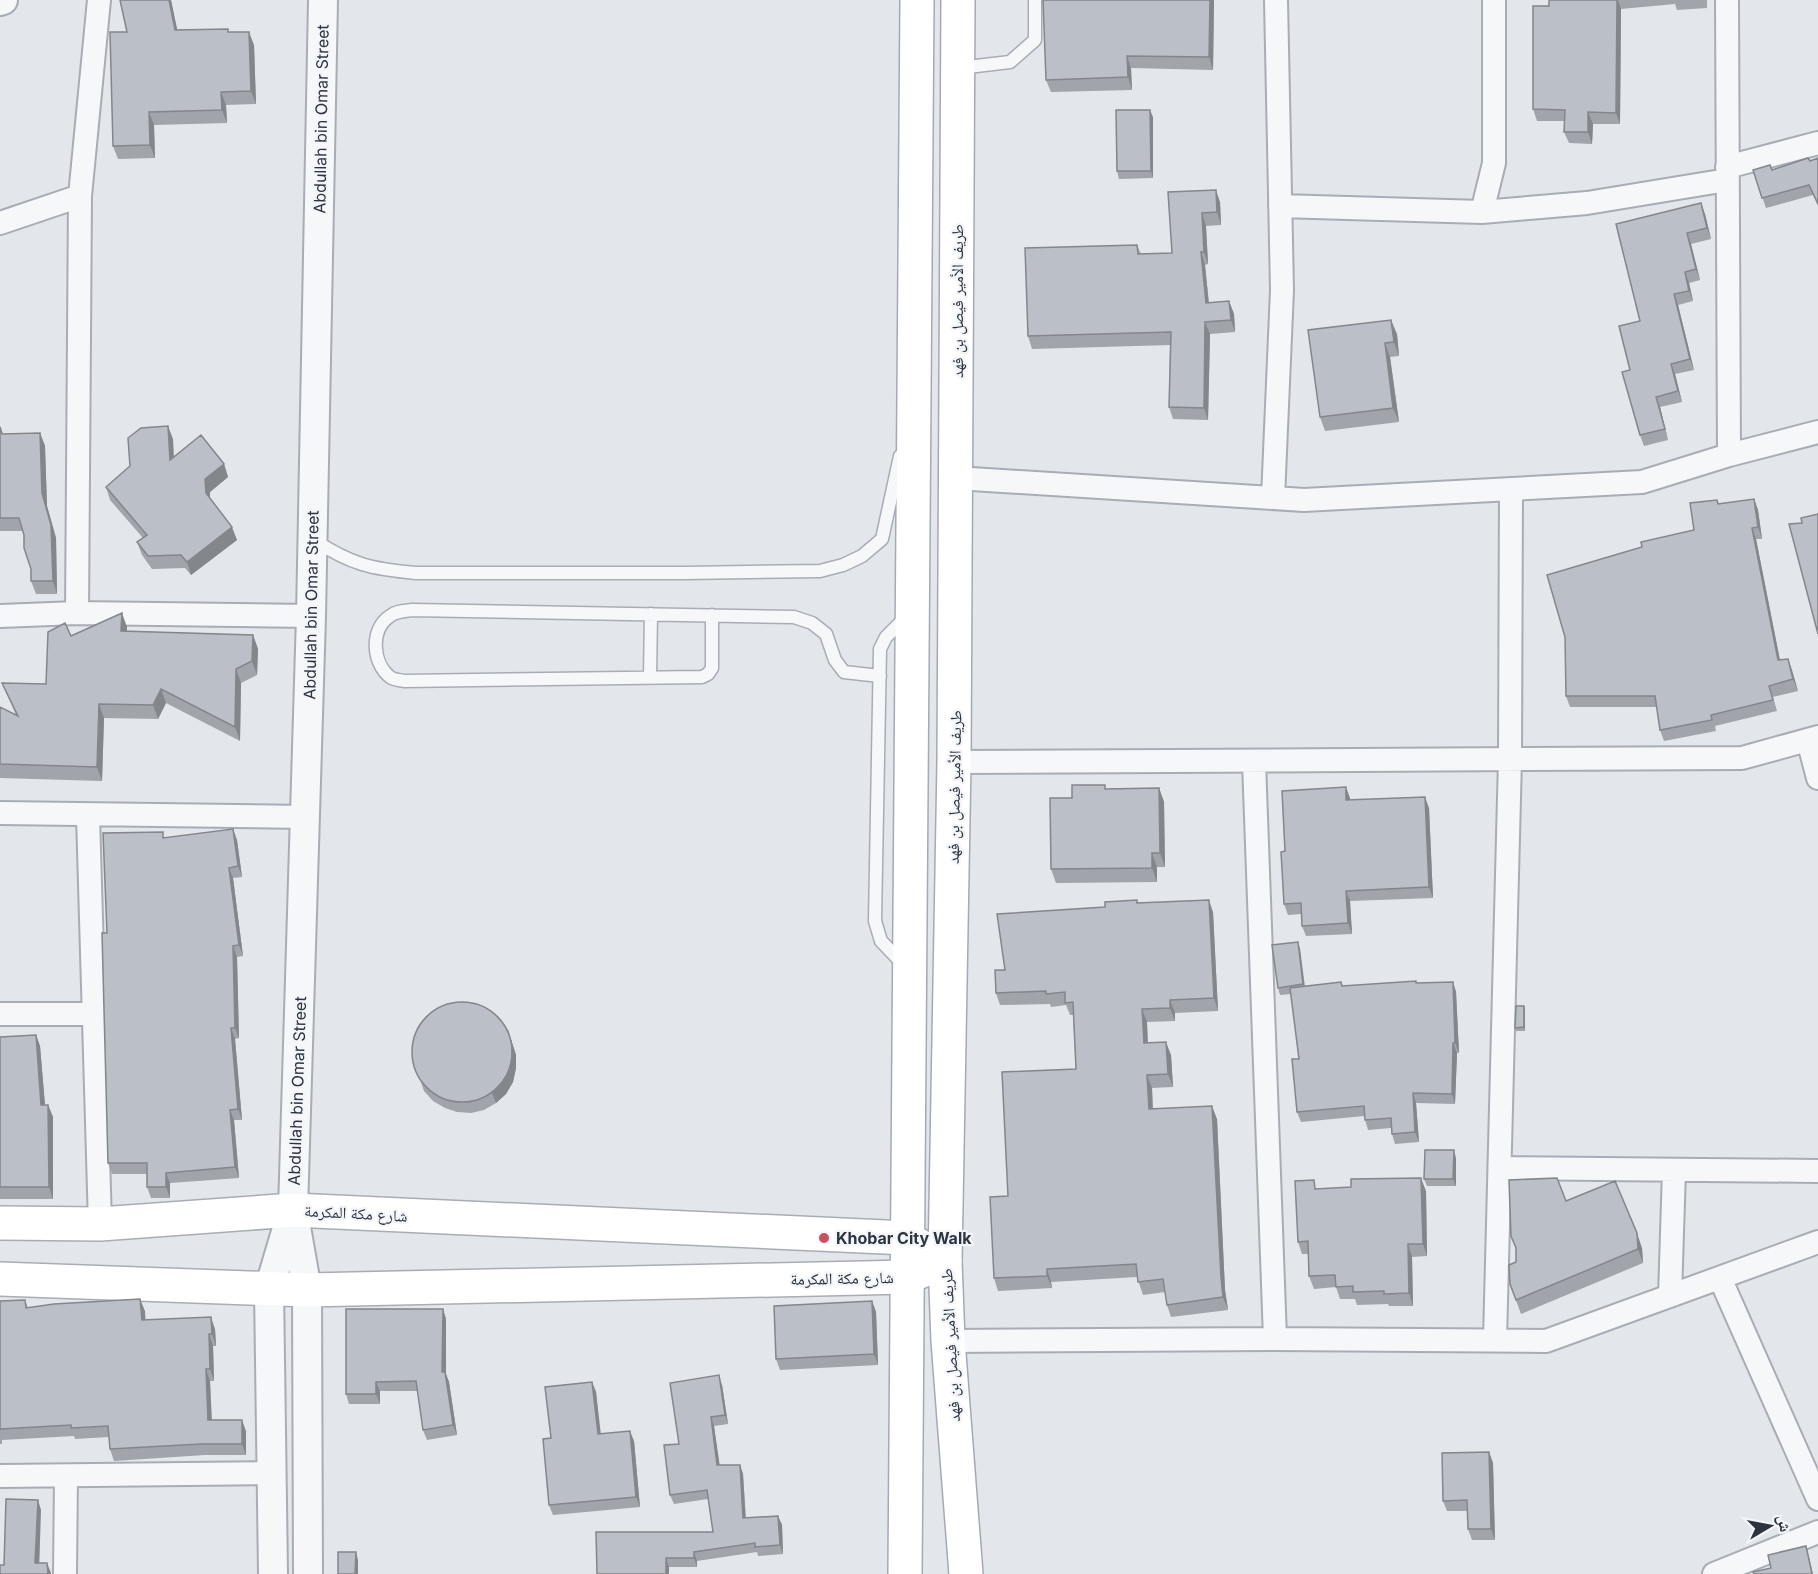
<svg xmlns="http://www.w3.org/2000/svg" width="1818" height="1574" font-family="Inter,'Noto Naskh Arabic',sans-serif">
<rect width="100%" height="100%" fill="#e3e6eb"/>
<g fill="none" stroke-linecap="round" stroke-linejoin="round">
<defs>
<path id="service" d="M959 68 1010 62 1035 40V0
M314 540C352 565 372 569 416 573H685L820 571 843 565 862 556 882 539 900 456
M712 615V668L708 674 702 677 404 681C400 680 394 680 390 677 372 663 370 629 390 616 396 611 404 611 412 610L794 617 812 623 826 634 835 660 844 672 880 676
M650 677 651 614
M903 964 881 941 875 921 880 649 886 637 906 617"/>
<path id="minor" d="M1727 0 1729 455
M1727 167 1818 143
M1280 206 1482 212 1587 203 1727 180
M1482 212 1494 163V0
M0 223 80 196
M956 478 1304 500 1642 482 1729 455 1818 432
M1273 498 1282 290 1276 0
M77 613 80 196 99 0
M0 616 77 613 311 616
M1808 740 1818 778
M954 762 1742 758 1818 737
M1254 762 1275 1339
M0 813 306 817
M88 816 100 1224
M0 1014H94
M1500 1168 1818 1171
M1720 1278 1818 1499
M1670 1296 1674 1170
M1495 1340 1510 759 1511 489
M948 1341 1275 1339 1546 1341 1818 1242
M0 1476 272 1473
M65 1574 66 1476
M1714 1574 1818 1532"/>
<path id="tertiary" d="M0 1 3 0
M273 1574 269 1289 291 1215
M308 1574 307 1290 293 1210 311 616 323 0"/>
<path id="secondary" d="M0 1223 100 1224 293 1210 907 1238 945 1261
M0 1279 307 1290 907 1277 932 1267"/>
<path id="primary" d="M958 0 954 762 945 1261 948 1341 966 1574
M905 1574 917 0"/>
</defs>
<use href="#service" stroke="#a8adb5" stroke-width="15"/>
<use href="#minor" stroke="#a8adb5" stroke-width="26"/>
<use href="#tertiary" stroke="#a8adb5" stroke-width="32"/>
<use href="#secondary" stroke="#a8adb5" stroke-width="36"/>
<use href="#primary" stroke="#a3aab6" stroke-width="36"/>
<use href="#service" stroke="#f6f7f9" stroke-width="12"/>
<use href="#minor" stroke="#f6f7f9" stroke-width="22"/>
<use href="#tertiary" stroke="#f6f7f9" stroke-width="28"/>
<use href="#secondary" stroke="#fff" stroke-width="33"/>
<use href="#primary" stroke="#fff" stroke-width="33"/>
</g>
<path fill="#a1a4ab" d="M120 0H171L177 30 229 32 254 45 256 104 226 105 227 123 154 125 155 158 118 159 113 146 127 32Z
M1214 0 1213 70 1131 68 1132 90 1051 92 1046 80Z
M1549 0H1707V8L1677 10 1675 4 1621 9 1620 124H1593L1592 144 1569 143 1564 132V121H1537L1533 109 1549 6Z
M1153 117V178L1119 179 1117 171Z
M1818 158V206L1813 195 1766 208 1753 170H1772L1810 161Z
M1168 192 1220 202 1221 225 1206 226 1208 264 1205 265 1209 303 1229 301 1234 314 1235 332 1210 334 1208 420 1173 419 1169 407 1170 345 1032 349 1028 336 1137 245 1141 254 1172 253Z
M1705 214 1711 239 1691 244 1700 280 1689 283 1693 301 1678 305 1694 370 1675 374 1682 402 1660 407 1668 440 1644 446 1640 435 1630 370 1640 321 1616 224Z
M1308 330 1397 334 1399 356 1390 357 1399 422 1325 431 1320 417Z
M0 426 3 434 40 433 45 446 47 506 56 538 57 594H36L31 581V569L23 531H0Z
M173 439 174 457 224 464 228 477 210 492V499L237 540 191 575 185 568 152 569 142 555 137 542 143 538 110 500 106 487Z
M1754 499 1758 510 1762 539H1756L1780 660 1788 659 1798 691 1773 697 1777 711 1715 726 1716 731 1664 741 1660 730 1657 707H1570L1566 696 1642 547 1694 530 1717 500 1719 504Z
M127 627V631L253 635 258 649 257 675 241 683 240 741 166 703 158 719 104 718 102 781 0 778V707L16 715 2 683 46 684 71 636Z
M1159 788 1164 802 1165 867H1157V882L1056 883 1051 869 1072 798 1107 789Z
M1350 798V800L1429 808 1433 898 1350 901 1352 934 1306 936 1302 926 1301 914 1288 915 1284 904 1285 851Z
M165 838 237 840 242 877 233 878 243 956 237 957 239 1038 235 1039 242 1120H234L239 1178 170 1183V1198H151L147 1187V1174H112L108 1163 107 933Z
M1137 900 1138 903 1213 912 1218 1011 1175 1013V1021L1147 1022 1148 1043 1171 1055 1173 1087 1152 1088 1153 1109 1217 1119 1225 1290 1228 1310 1171 1317 1167 1305 1165 1292 1143 1295 1137 1277 1051 1282 1052 1288 998 1291 994 1278 1008 1196 1076 1069 1073 1015H1070L1066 1005 1051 1007 1050 1004 1000 1005 996 993 1005 970 1105 907Z
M1300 949 1305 986 1341 982 1343 986 1453 982 1456 992 1459 1053H1457L1455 1104 1416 1103 1419 1142 1395 1144 1392 1134 1391 1128 1368 1130 1364 1116 1301 1122 1297 1112 1299 1059 1291 994 1280 995 1278 988Z
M1524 1006 1525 1010V1031H1516L1515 1028Z
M508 1030 516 1055V1068L513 1082 506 1094 496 1103 484 1110 471 1113 457 1112 445 1108 433 1101 424 1091 412 1057Z
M36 1035 40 1046 45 1105H48L53 1117V1199H0V1037Z
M1456 1158V1186H1427L1424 1179Z
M1318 1189 1426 1191 1427 1256 1412 1257 1413 1306H1389L1388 1304 1357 1305 1355 1299H1340L1336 1287 1314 1289 1309 1276 1308 1254H1302L1298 1242Z
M1566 1201 1642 1248 1643 1263 1521 1314 1510 1284 1516 1262Z
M25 1300 28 1308 145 1311V1320L215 1329 216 1346H213L214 1381H210L212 1420 246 1431V1455H205L114 1461 110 1449 109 1437 75 1439 74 1436 2 1440V1444H0V1301Z
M872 1301 876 1312 878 1365 780 1370 776 1359Z
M443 1309 446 1319V1374L449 1382 457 1435 427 1440 423 1430 418 1391H380V1404H349L346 1394Z
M592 1382 596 1392 600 1434 634 1441 640 1507 553 1515 549 1505 551 1438Z
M722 1385 728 1424 714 1426 719 1465H740L743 1474 746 1518 778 1516 782 1525 783 1554 758 1556 757 1552 697 1561V1567H669V1574H597L713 1532 708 1499 674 1504 670 1495 679 1444Z
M1489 1452 1493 1463 1495 1540H1472L1468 1529V1511H1447L1443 1501Z"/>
<path fill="#83868b" d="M169 0H171L180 43 175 30Z
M1210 0H1214L1213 70 1209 57Z
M1617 0H1618L1621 9 1620 124 1616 113Z
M249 32 254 45 256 104 251 91Z
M1127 56 1131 68 1132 90 1128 77Z
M221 92 226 105 227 123 222 110Z
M1150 110 1153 117V178L1151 171Z
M149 112 154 125 155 158 150 145Z
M1588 112 1593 124 1592 144 1588 132Z
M1216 190 1220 202 1221 225 1217 212Z
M1701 203 1705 214 1711 239 1707 228Z
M1202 213 1206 226 1208 264 1204 252Z
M1687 233 1691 244 1700 280 1696 269Z
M1201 252 1205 265 1210 316 1206 303Z
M1685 272 1689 283 1693 301 1689 291Z
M1674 294 1678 305 1694 370 1690 359Z
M1229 301 1234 314 1235 332 1231 320Z
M1391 320 1397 334 1399 356 1394 342Z
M1205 322 1210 334 1208 420 1204 408Z
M1385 343 1390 357 1399 422 1393 408Z
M1671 364 1675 374 1682 402 1678 391Z
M1656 397 1660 407 1668 440 1665 429Z
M168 426 173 439 174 473 170 460Z
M40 433 45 446 47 506 56 538 57 594 53 581 42 493Z
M224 464 228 477 210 492V506L206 493 205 479Z
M1754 499 1758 510 1762 539 1758 527Z
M232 527 237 540 191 575 187 562Z
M1752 528 1756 539 1782 671 1778 660Z
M122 613 127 627 126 645 121 631Z
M253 635 258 649 257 675 252 661Z
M1788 659 1792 670 1798 691 1793 679Z
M236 669 241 683 240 741 235 727Z
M161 689 166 703 158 719 153 705Z
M99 704 104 718 102 781 97 767Z
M1346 787 1350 798V810L1346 800Z
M1159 788 1164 802 1165 867 1160 853Z
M1425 797 1429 808 1433 898 1429 887Z
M233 829 237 840 242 877 238 866Z
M1152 853 1157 867V882L1152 868Z
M229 868 233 878 243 956 239 945Z
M1346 891 1350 901 1352 934 1348 923Z
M1209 900 1213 912 1218 1011 1214 998Z
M1298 942 1300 949 1305 992 1303 984Z
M233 946 237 957 239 1038 235 1028Z
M1453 982 1456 992 1459 1053 1455 1043Z
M1170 1000 1175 1013V1021L1170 1008Z
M1524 1006 1525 1010V1031L1524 1027Z
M1142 1009 1147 1022 1148 1056 1144 1043Z
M231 1028 235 1039 242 1120 238 1109Z
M508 1030 516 1055V1068L513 1082 506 1094 496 1103 492 1093Z
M36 1035 40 1046 46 1117 41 1105Z
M1166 1042 1171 1055 1173 1087 1168 1074Z
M1453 1043 1457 1053 1455 1104 1452 1094Z
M1147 1075 1152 1088 1153 1122 1149 1109Z
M1413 1093 1416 1103 1419 1142 1415 1132Z
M48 1105 53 1117V1199L49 1187Z
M1212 1106 1217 1119 1225 1290 1228 1310 1223 1297 1221 1277Z
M230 1110 234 1120 239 1178 235 1167Z
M1454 1150 1456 1158V1186L1453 1179Z
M166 1173 170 1183V1198L166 1187Z
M1421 1178 1426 1191 1427 1256 1423 1244Z
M1637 1233 1642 1248 1643 1263 1638 1249Z
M1408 1244 1412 1257 1413 1306 1409 1293Z
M1047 1269 1051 1282 1052 1288 1047 1276Z
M140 1299 145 1311 146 1332 142 1320Z
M872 1301 876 1312 878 1365 874 1354Z
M443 1309 446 1319V1374L449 1382 457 1435 453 1425 442 1372Z
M211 1317 215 1329 216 1346 212 1334Z
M209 1334 213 1346 214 1381 210 1369Z
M206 1369 210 1381 212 1431 208 1420Z
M719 1375 722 1385 728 1424 725 1415Z
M376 1382 380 1391V1404L376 1394Z
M592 1382 596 1392 602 1444 598 1434Z
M711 1417 714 1426 721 1474 717 1465Z
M242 1420 246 1431V1455L242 1444Z
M630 1431 634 1441 640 1507 636 1497Z
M1489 1452 1493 1463 1495 1540 1491 1529Z
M740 1465 743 1474 746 1527 743 1518Z
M38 1500 41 1510 39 1573 35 1563Z
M778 1516 782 1525 783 1554 780 1545Z
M1806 1546 1809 1557 1813 1574H1812Z
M356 1552 358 1560V1574H355Z
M694 1552 697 1561V1567L694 1558Z
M666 1558 669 1567V1574H666Z
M47 1563 51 1573V1574H48Z"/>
<path fill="#bbbfc7" stroke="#83868b" stroke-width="1.5" d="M120 0H169L175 30 228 29V32H249L251 91 221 92 222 110 149 112 150 145 113 146 110 32H127Z
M1043 0H1210L1209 57 1127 56 1128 77 1046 80Z
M1549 0H1617L1616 113 1588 112V132H1564L1565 110 1533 109V6H1549Z
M1116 110H1150L1151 171H1117Z
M1808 158 1810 161 1818 158V204L1809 185 1762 198 1753 170 1770 165 1772 170Z
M1216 190 1217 212 1202 213 1204 252H1201L1206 303 1229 301 1231 320 1205 322 1204 408 1169 407 1171 332 1028 336 1025 248 1137 245 1138 254 1172 253 1168 192Z
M1701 203 1707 228 1687 233 1696 269 1685 272 1689 291 1674 294 1690 359 1671 364 1678 391 1656 397 1665 429 1640 435 1622 372 1630 370 1619 326 1640 321 1616 224Z
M1391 320 1394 342 1385 343 1393 408 1320 417 1308 330Z
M168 426 170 460 201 435 224 464 205 479 206 493 232 527 187 562 181 555 148 556 137 542 147 535 106 487 130 466 128 438 141 428Z
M0 427 2 434 40 433 42 493 51 525 53 581H31V569L24 548V535L19 518H0Z
M1754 499 1758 527 1752 528 1778 660 1788 659 1793 679 1769 686 1773 700 1711 715 1712 720 1660 730 1655 696H1566L1565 637 1547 575 1642 547 1641 542 1694 530 1690 503 1717 500 1718 504Z
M1818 514V634L1789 524 1802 523 1801 518Z
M122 613 121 631 253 635 252 661 236 669 235 727 161 689 153 705 99 704 97 767 0 764V707L18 716 2 683 46 684 48 632 65 623 71 636Z
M1072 785H1105V789L1159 788 1160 853H1152V868L1051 869 1050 798H1072Z
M1346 787V800L1425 797 1429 887 1346 891 1348 923 1302 926 1301 903 1284 904 1281 852 1285 851 1282 791Z
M233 829 238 866 229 868 239 945 233 946 235 1028H231L238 1109 230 1110 235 1167 166 1173V1187H147V1163H108L102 933H107L103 833 163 832V838Z
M1137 900V903L1209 900 1214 998 1170 1000V1008L1142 1009 1144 1043 1166 1042 1168 1074 1147 1075 1149 1109 1212 1106 1221 1277 1223 1297 1167 1305 1163 1279 1138 1282 1136 1264 1047 1269V1276L994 1278 990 1197 1008 1196 1002 1072 1076 1069 1073 1002 1065 1003V992L1046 994V991L996 993 995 970H1005L997 914 1105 907V902Z
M1298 942 1303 984 1278 988 1272 945Z
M1416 981V983L1453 982 1455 1043H1453L1452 1094 1413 1093 1415 1132 1392 1134 1391 1118 1365 1120 1364 1106 1297 1112 1292 1059H1299L1290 988 1341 982 1342 986Z
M412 1052a50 50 0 1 1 100 0a50 50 0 1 1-100 0Z
M1516 1006H1524V1027L1515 1028Z
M36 1035 41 1105H48L49 1187H0V1037Z
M1425 1150H1454L1453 1179H1424Z
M1421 1178 1423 1244H1408L1409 1293 1384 1294V1291L1353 1292V1286L1336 1287 1335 1275 1309 1276 1308 1241 1298 1242 1295 1181 1314 1180 1315 1189 1351 1187V1179Z
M1557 1178 1566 1201 1615 1181 1637 1233 1638 1249 1516 1300 1510 1284 1509 1265 1516 1262V1248L1511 1236 1509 1180Z
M140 1299 142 1320 211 1317 212 1334H209L210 1369H206L208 1420H242V1444H201L110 1449 108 1426 71 1428V1425L0 1429V1301L25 1300 26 1308 54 1304Z
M872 1301 874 1354 776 1359 774 1306Z
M346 1309H443L442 1372H445L453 1425 423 1430 416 1381 376 1382V1394H346Z
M719 1375 725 1415 711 1417 717 1465H740L743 1518 778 1516 780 1545 755 1547V1543L694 1552V1558H666V1574H597L596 1532H713L707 1490 670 1495 664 1445 679 1444 670 1383Z
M592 1382 598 1434 630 1431 636 1497 549 1505 543 1439 551 1438 545 1387Z
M1489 1452 1491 1529H1468L1467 1500 1443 1501 1442 1453Z
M6 1499 38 1500 35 1563H47L48 1574H0V1565H4Z
M1806 1546 1812 1574H1754L1753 1572 1771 1568 1768 1555Z
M338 1552H356L355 1574H338Z"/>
<circle fill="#c94f61" stroke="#f3f5f8" stroke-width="2" cx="824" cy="1238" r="6"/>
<g text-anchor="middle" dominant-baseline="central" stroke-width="4.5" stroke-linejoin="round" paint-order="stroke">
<g font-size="16" fill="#2c3442" stroke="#f3f5f8">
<text transform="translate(321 119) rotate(-89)">Abdullah bin Omar Street</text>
<text transform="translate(957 301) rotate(-90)">طريف الأمير فيصل بن فهد</text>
<text transform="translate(311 605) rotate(-89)">Abdullah bin Omar Street</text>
<text transform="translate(954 787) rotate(-89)">طريف الأمير فيصل بن فهد</text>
<text transform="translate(297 1091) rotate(-88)">Abdullah bin Omar Street</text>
<text transform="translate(356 1213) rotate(3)">شارع مكة المكرمة</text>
<text transform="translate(842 1278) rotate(-1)">شارع مكة المكرمة</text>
<text transform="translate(950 1345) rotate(-93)">طريف الأمير فيصل بن فهد</text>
</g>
<g font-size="16" font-weight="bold" fill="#2c3442" stroke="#f3f5f8" text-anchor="start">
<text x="836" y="1238">Khobar City Walk</text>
</g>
</g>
<g transform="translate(1770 1526) rotate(80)" stroke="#f3f5f8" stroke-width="4.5" paint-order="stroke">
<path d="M0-4.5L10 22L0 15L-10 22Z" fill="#2c3442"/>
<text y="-9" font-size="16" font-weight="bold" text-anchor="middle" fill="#2c3442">ش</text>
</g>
</svg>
